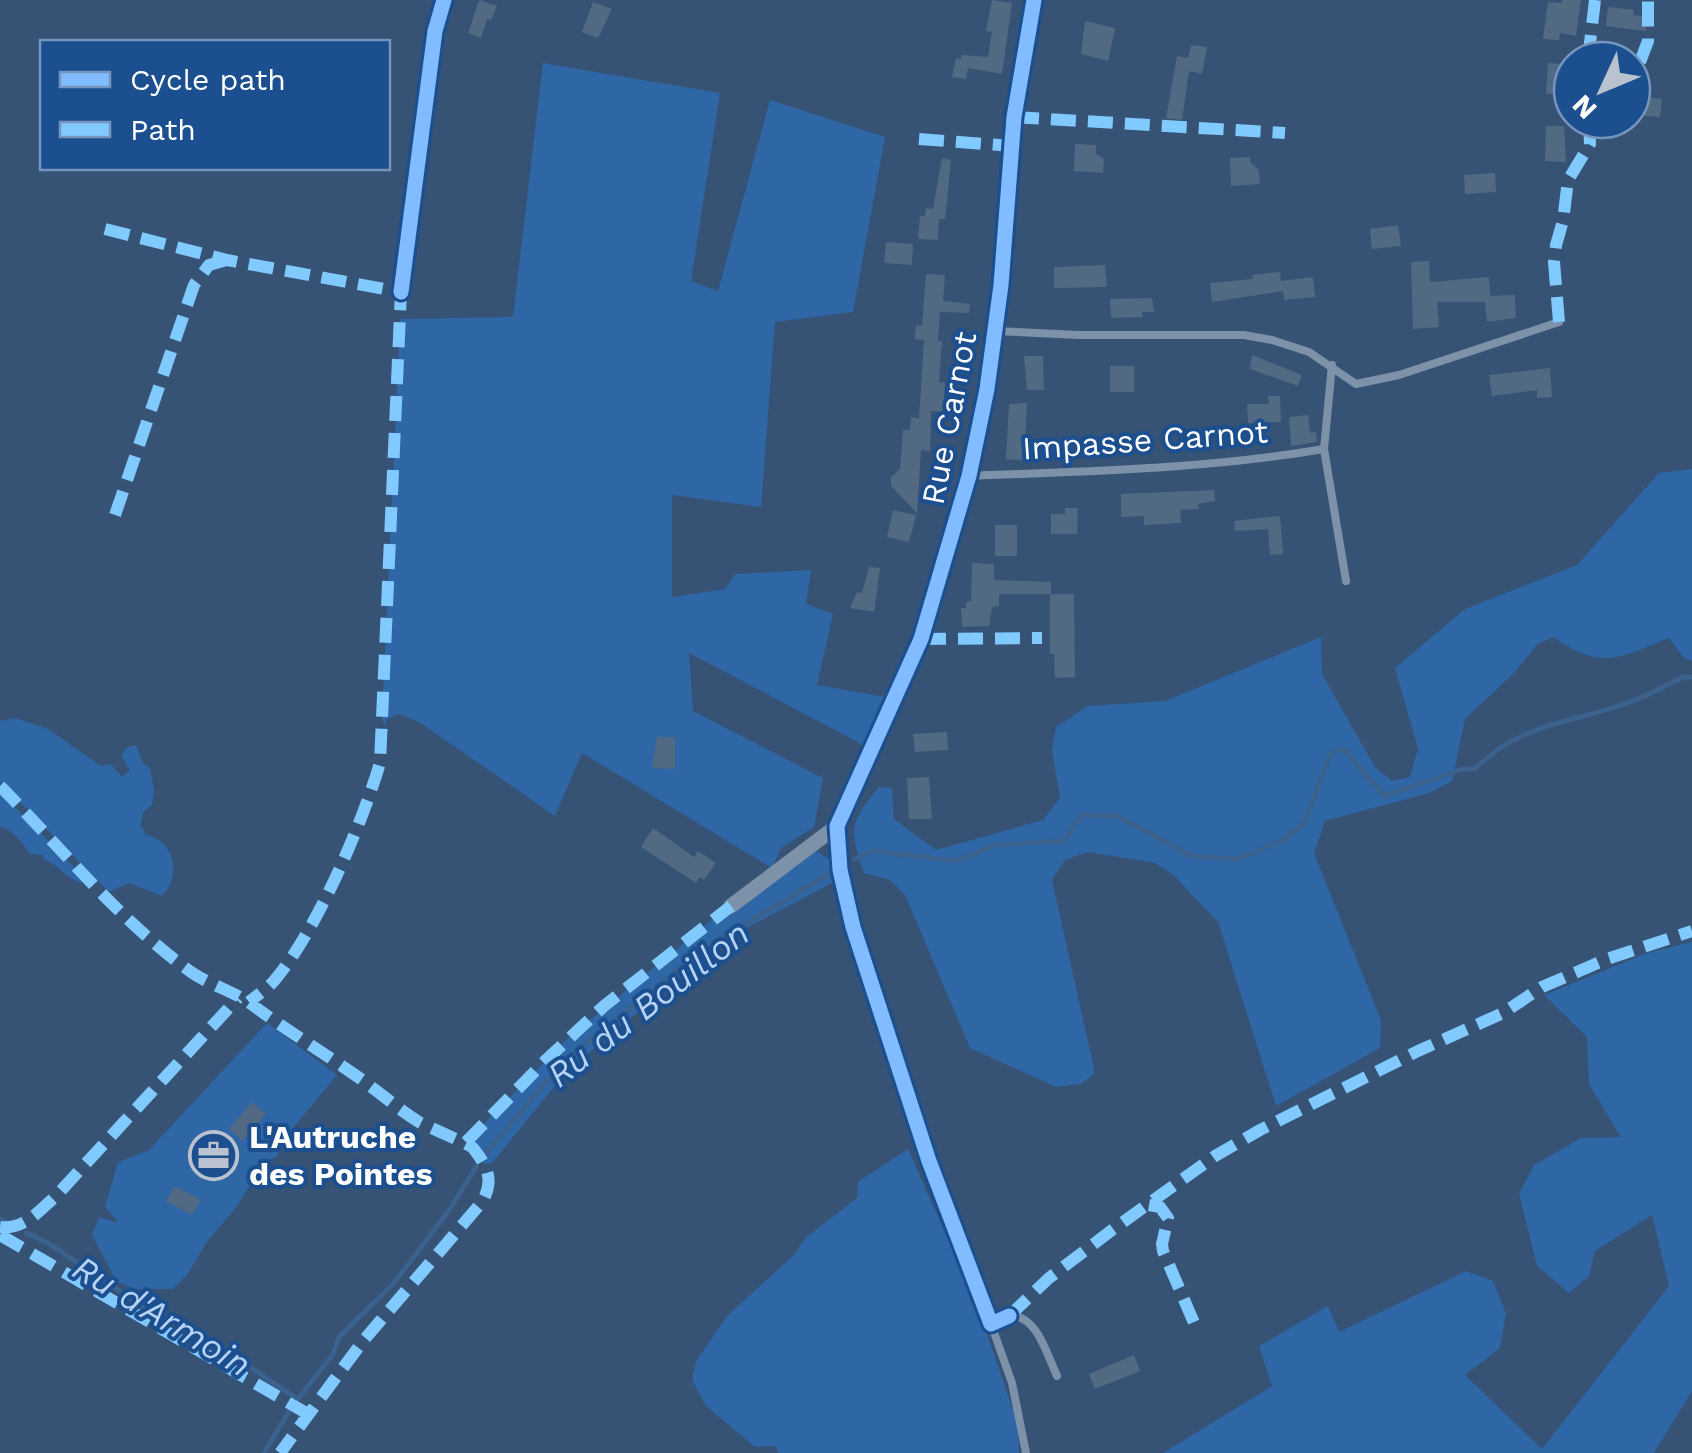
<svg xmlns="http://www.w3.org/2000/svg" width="1692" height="1453" font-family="'Work Sans',sans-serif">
<rect width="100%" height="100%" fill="#365274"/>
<path fill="#2f66a5" d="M543 63 720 93 691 281 718 291 770 100 885 137 853 312 775 322 761 507 672 495V597L725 589 735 574 811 570 806 604 833 614 817 685 885 697 867 747 689 653 693 711 823 778 814 827 781 848 772 868 582 753 555 816 419 722 399 714 387 719 385 726 382 718 400 319 513 317Z
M1692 469V661L1684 658 1669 638C1619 658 1601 671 1553 637L1538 644 1513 674 1465 719 1452 781 1429 793 1325 821 1314 853 1381 1020 1380 1048 1276 1106 1218 922 1173 875 1155 863 1088 852 1065 860 1052 880 1095 1073 1081 1084 1056 1087 970 1048 905 895 890 880 864 873C849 830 849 823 879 787L892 788 894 819 936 850 1043 820 1060 798 1052 751 1056 727 1088 706 1165 701 1321 637 1322 674 1375 767 1392 781 1410 777 1418 749 1395 668 1465 609 1577 565 1659 473Z
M16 718 48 729 101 766 111 764 122 777 130 770 121 756 127 747 136 745 142 762 150 768 154 789 152 805 143 812 141 825 146 835C175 840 182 876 162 896L129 883 109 892 0 782V721Z
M0 792 86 879V883C68 883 60 864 44 860L43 855 30 854C20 841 17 833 0 826Z
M816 851 829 859V874L834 882 737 933 678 979 568 1070 492 1163 484 1164C477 1156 474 1148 466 1142L568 1038 713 919 719 921Z
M1692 942V1391L1654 1453H1163L1272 1386 1259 1346 1328 1306 1339 1332 1466 1271 1493 1281 1506 1313 1500 1348 1465 1375 1542 1449 1669 1286 1652 1215 1595 1251 1589 1276 1569 1293 1537 1266 1519 1194 1534 1165 1581 1138 1621 1137 1589 1084 1587 1037 1544 995 1647 953Z
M267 1023 337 1075 284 1139 277 1157 264 1162 238 1205 206 1243 188 1274 173 1289H136L117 1282 92 1235 99 1217 119 1223 105 1207 118 1162 149 1150Z
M908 1149 977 1305 1018 1424 1019 1453H779L775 1446 755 1447 706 1406 692 1380 696 1361 727 1316 795 1254 805 1238 857 1198 858 1182Z"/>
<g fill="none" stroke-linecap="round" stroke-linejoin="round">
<path stroke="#3b618d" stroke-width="5" d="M855 859 873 851 956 861 996 845 1064 841 1081 815 1118 816 1191 856 1237 859 1284 840 1305 822 1329 757 1337 749 1345 750C1358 768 1371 780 1385 796L1462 769H1474C1528 719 1570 725 1633 701 1650 695 1666 685 1683 677H1692
M485 1154 559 1067 603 1030 707 947 829 874
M0 1219 6 1222
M26 1233 48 1243 146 1309 169 1318 231 1355 298 1399 333 1354 339 1337 394 1283 450 1209 476 1167
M264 1453 292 1406"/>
</g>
<path fill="#526984" d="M479 0 497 6 491 20 487 19 481 38 468 33Z
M992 0 1012 3 1002 74 968 68 966 79 952 77 956 58 961 59 962 55 988 57 992 32 986 31Z
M1562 0H1581L1576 36 1560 33 1559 40 1543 39 1548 2 1562 3Z
M593 2 612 9 598 38 582 32Z
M1608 7 1634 10 1633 15 1647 17 1646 31 1606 26Z
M1085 21 1115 28 1108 61 1081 54Z
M1191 45 1207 47 1202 74 1189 71 1182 120 1166 118 1177 56 1188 58Z
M1548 63 1562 64V70L1568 71 1566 95 1546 94Z
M1632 95 1662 99 1660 117 1632 115Z
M1546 126H1564L1566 162 1545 161Z
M1075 144 1096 145V154L1104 159 1103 173 1074 171Z
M1250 157V162L1259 170 1260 184 1231 186 1230 158Z
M942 158 951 160 945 219H939L938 240 918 239 920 216H925L926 208 933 209Z
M1495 173 1496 192 1465 194 1464 175Z
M1398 225 1401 246 1372 249 1370 229Z
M886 242 913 244 912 265 884 263Z
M1429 261 1430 282 1489 277 1490 296 1515 295 1516 318 1487 322 1485 302H1437L1439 327 1413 329 1411 262Z
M1105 265 1107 287 1054 288V267Z
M1280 272 1281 281 1313 277 1315 297 1284 300 1283 291 1212 302 1210 283 1253 279 1252 275Z
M926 274 945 275 943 301 970 304 969 313 940 312 938 341H942L939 382 945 383 943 412 931 411 930 451 921 450 917 513 891 486V477L900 469 903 430H910L911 417 919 418 924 340 915 339 916 325 922 326Z
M1152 298 1154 312H1142L1143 317 1111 318 1110 299Z
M1252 355 1302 375 1298 386 1250 369Z
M1024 356H1043L1044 390H1027Z
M1110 366H1134V392H1110Z
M1550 368 1552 397 1537 398V390L1492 396 1489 375Z
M1268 396H1280L1281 422 1248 423 1247 404H1269Z
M1027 403 1024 461 1006 459 1009 404Z
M1308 415 1310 433 1316 432 1317 442 1291 446 1289 417Z
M1214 490 1215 501 1198 504 1199 509 1180 510 1181 523 1144 525V516L1121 517V494Z
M1065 508H1078L1077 534H1051V514H1065Z
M893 510 916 515 909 542 887 537Z
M1280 516 1283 554 1270 555 1268 529 1235 531 1234 521Z
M995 525H1017V556H995Z
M972 563 994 564V580L1051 582V594H999V606L992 607 989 626 962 627 961 608H966V602L971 601Z
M869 567 880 568 874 612 850 608 857 592 862 593Z
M1050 594H1074L1075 677 1055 678 1054 654H1050Z
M947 732 948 750 915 752 913 734Z
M657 737H675V769L652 768Z
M929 777 932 819H909L907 778Z
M653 828 694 857 698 851 716 863 704 880 700 877 696 883 641 847Z
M252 1102 266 1114 243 1141 229 1129Z
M175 1186 201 1200 192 1215 166 1201Z
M1134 1355 1140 1371 1095 1389 1089 1374Z"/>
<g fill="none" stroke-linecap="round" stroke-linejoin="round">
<path stroke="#7d92a8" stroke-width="8" d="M995 331 1078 335H1244L1272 340 1309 352 1356 384 1399 375 1559 322
M1332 365 1324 449 1346 581
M970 476C1088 471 1206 469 1324 449
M1009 1316C1037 1314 1047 1355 1057 1376
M991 1324 1012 1383 1026 1453"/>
<path stroke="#7d92a8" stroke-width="15" d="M401 292 435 31 444 0
M731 906 837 826
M1009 1316 991 1324 929 1161 853 927 840 870 837 826 921 639 969 476 987 389 1001 285 1014 117 1034 0"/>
<path stroke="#80caff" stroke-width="12" stroke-dasharray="25 12" stroke-linecap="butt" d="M1588 60 1595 0
M1640 62 1648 41V0
M1014 117 1285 133
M919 139 1012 146
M105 229 227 260 401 292 380 763C362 824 318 927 278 976 270 987 259 994 249 1002
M1559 322 1554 262 1556 245 1563 221 1568 180 1590 144 1589 120
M115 515 194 285 209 265 227 260
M921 639 1042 638
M0 786C62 849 119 920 191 972 210 985 233 991 251 1004 285 1029 322 1052 358 1077 378 1091 398 1109 419 1122 428 1127 471 1145 473 1148 487 1166 495 1180 482 1202L363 1341 280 1453
M466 1142 545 1061 604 1006 731 906
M1149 1205 1160 1207 1168 1218 1162 1244 1163 1251 1198 1332
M0 1227C24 1230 39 1211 56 1196L238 998
M0 1235 308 1414
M1009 1316 1049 1278 1112 1230 1215 1156 1260 1130 1418 1051 1503 1013 1542 987 1607 959 1692 931"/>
<defs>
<path id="cycleway" d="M401 292 435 31 444 0
M1009 1316 991 1324 929 1161 853 927 840 870 837 826 921 639 969 476 987 389 1001 285 1014 117 1034 0"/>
</defs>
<use href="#cycleway" stroke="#1b4f8f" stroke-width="21"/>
<use href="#cycleway" stroke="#80bcff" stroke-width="15"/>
</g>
<defs>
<symbol id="office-ring" viewBox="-11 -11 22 22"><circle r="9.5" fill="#1b4f8f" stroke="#b9c2ce" stroke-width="1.5"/><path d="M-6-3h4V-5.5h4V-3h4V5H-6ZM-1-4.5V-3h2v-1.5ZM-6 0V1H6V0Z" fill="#b9c2ce"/></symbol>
</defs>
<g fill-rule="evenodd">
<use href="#office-ring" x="186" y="1128" width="55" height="55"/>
</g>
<g text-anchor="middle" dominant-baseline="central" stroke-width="8" stroke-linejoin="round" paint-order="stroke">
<g font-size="32" fill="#fff" stroke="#1b4f8f">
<text transform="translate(949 418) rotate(-79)">Rue Carnot</text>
<text transform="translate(1145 440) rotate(-4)">Impasse Carnot</text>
</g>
<g font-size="32" font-weight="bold" fill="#fff" stroke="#1b4f8f" text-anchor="start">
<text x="249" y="1137">L'Autruche<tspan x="249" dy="37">des Pointes</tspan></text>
</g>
<g font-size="35" font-style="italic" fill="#b5d3f5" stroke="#1b4f8f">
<text transform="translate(648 1004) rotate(-38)">Ru du Bouillon</text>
<text transform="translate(162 1316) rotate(31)">Ru d'Armoin</text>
</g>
</g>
<rect x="40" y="40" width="350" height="130" fill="#1b4f8f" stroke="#7695bc" stroke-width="2.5"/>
<rect x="60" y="72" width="50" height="15" fill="#80bcff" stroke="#7695bc" stroke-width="2.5"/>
<text x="130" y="90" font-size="30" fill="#ffffff">Cycle path</text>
<rect x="60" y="122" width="50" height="15" fill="#80caff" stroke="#7695bc" stroke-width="2.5"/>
<text x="130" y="140" font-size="30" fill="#ffffff">Path</text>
<g transform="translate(1602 90) rotate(226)"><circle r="48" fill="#1b4f8f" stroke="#7695bc" stroke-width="2.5"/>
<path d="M0-8L18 38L0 25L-18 38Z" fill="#b9c2ce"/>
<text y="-15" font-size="28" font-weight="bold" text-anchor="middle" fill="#ffffff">N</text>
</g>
</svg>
